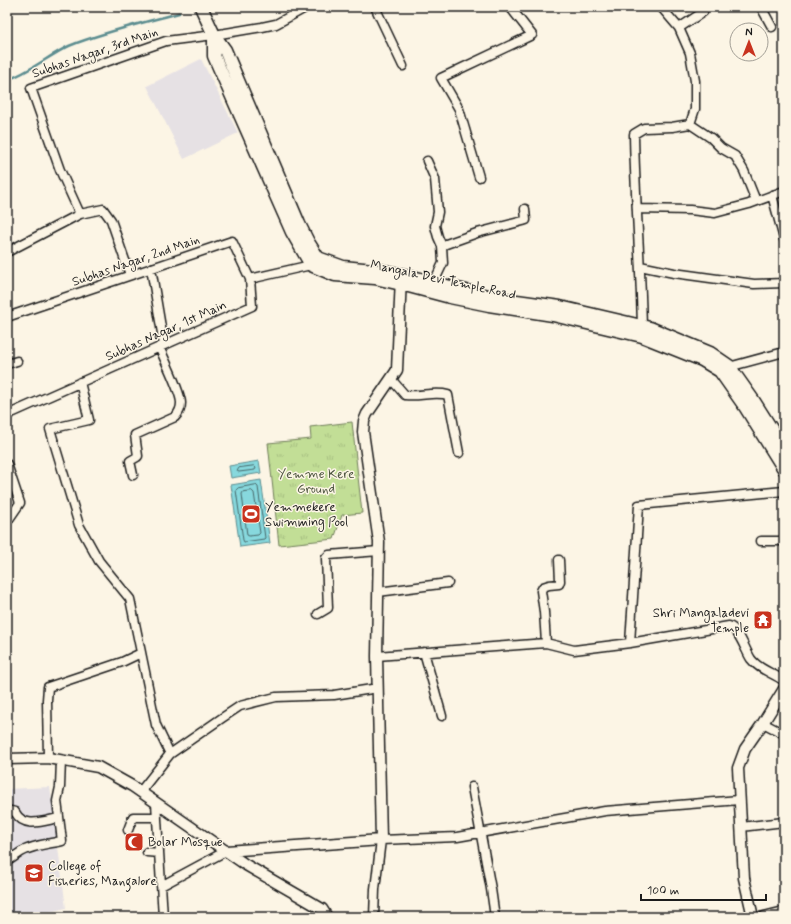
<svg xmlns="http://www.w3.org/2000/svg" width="791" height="924" font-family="Mynerve,sans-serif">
<defs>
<pattern id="grass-tufts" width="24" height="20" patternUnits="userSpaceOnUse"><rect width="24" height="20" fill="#c2de96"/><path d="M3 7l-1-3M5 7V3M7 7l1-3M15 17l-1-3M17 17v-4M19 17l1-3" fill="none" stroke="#a6be81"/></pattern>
</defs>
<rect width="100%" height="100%" fill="#fcf5e5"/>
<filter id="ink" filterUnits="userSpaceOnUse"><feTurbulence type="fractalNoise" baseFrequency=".025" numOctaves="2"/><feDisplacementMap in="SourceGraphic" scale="8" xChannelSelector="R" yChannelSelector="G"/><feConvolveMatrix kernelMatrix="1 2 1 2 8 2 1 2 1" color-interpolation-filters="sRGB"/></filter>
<g filter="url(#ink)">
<path fill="#e6e1e4" d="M201 59 238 133 184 159 147 86Z
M50 787 66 908 28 917H7V789Z"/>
<path fill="url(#grass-tufts)" stroke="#6f7d59" d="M352 422 362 513 342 515 334 539 279 545 268 443 311 439 310 427Z"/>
<path fill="#87d8dd" stroke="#5c8d90" d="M259 461 261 473 231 478 229 466Z
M261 480 270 543 240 547 231 485Z"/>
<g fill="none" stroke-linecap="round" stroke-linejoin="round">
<path stroke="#476769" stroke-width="1" d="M254 466 256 468 255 470 239 472 237 471 239 468Z
M256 485 258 487 265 538 264 539 244 542 243 540 236 490 238 488Z
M252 491 254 493 260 533 258 535 249 536 247 535 242 494 243 492Z"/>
<path stroke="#5c8d90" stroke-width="2.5" d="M7 80C30 72 48 56 69 46 104 32 142 23 179 13"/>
<defs>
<path id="minor" d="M375 7 403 66
M761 7 772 27
M679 28 703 12 700 7
M690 124 711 138 721 148 735 156 744 171 756 201
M427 161 435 179 438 212 435 226 438 237 442 246 443 263 434 282
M479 177 459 109 441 78 532 35 510 7
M772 195 784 239
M638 209 690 210 715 213 749 204 784 191
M80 214 103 209 111 220 130 275
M442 246 446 244 477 233 523 221 526 220 525 209
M7 252 80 214 60 170 31 88 166 41 214 35 262 27 276 24 307 7
M640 266 674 273 754 284 784 283
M151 268 164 345
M7 317 232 241 250 279
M642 330C641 265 635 200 634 134L644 128 672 127 690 124 695 109V81L690 53 679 28 661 7
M7 364 17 361
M725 368 784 352
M391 379 405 395C420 397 434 391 448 395L459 453
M80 382 89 420 50 429 79 525 99 561 130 599 156 725 170 754 140 792
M7 415 252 306 250 279 311 265 313 263
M7 464 20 503 7 522
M133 475 130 461 137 457 138 456 135 435 175 417C179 413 181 409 181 403 181 393 164 358 159 347
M761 541H784
M378 592 448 583
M318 614 328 608 326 558 329 555 379 551
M546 643 544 612 541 591 543 587 549 585 559 584 560 581 559 560
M630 643 639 505 784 491
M424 652 442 716
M377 656 546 643 574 650 630 643 729 626C739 629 745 650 751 659 759 670 774 673 784 681
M763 723 784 734
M170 754 222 718 240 706 276 697 334 695 378 688
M48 758 47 700 48 687 122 662 141 653
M472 787 491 889 495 917
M156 803 163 917
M7 810 15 812C24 829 43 821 59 818
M741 827 784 822
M128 830 133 817H157
M147 852 159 853
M7 861C12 859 16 855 21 852 33 845 48 844 62 841L57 801 60 787 61 760
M161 886 226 851
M374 917 375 889 381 840 457 837 605 811 739 800"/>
<path id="tertiary" d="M7 759 48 758 98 767 132 786 246 865 322 909 327 917
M226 851 381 840 377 656 379 542 363 432 364 421 367 414 397 370 401 277
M753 917 744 878 738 768 745 749 763 723 784 689
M764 917 784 912"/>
<path id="secondary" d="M201 7 214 35 225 50 299 224 308 242 318 258 343 267 383 271 409 276 458 289 496 298 560 307 650 328 710 353 729 366 753 400 784 449
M214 35V56L292 232 311 265 335 275 375 278 401 284 450 297 489 305 553 315 642 336 702 360 720 371 746 408 784 469"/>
</defs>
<use href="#minor" stroke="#1c1c1c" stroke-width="11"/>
<use href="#tertiary" stroke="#1c1c1c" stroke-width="13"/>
<use href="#secondary" stroke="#1c1c1c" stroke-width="15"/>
<use href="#minor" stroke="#fcf5e5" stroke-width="8"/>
<use href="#tertiary" stroke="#fcf5e5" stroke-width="10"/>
<use href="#secondary" stroke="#fcf5e5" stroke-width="12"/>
</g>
</g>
<defs>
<symbol id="stadium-square" viewBox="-11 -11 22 22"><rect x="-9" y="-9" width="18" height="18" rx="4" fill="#c8321e" stroke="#fcf5e5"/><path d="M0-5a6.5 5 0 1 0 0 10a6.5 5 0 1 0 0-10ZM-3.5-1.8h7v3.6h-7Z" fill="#fff"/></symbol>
<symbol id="temple-square" viewBox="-11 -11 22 22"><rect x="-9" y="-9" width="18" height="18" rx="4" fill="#c8321e" stroke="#fcf5e5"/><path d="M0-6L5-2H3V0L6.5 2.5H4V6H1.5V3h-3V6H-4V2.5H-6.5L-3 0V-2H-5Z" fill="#fff"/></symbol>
<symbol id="mosque-square" viewBox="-11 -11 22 22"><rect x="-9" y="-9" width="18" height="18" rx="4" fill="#c8321e" stroke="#fcf5e5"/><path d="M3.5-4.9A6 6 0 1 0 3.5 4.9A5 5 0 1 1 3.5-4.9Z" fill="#fff"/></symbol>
<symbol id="university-square" viewBox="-11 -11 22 22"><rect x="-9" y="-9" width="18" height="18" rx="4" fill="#c8321e" stroke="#fcf5e5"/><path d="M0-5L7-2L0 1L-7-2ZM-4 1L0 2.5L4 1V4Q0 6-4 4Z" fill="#fff"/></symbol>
</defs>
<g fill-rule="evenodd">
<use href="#stadium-square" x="240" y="503" width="22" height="22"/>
<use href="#temple-square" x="752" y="609" width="22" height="22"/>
<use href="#mosque-square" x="123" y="831" width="22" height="22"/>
<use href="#university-square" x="23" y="862" width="22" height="22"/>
</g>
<g text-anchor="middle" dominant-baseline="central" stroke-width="3" stroke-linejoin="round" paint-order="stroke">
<g font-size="13" fill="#1c1c1c" stroke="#fcf5e5">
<text transform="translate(95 53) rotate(-19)">Subhas Nagar, 3rd Main</text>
<text transform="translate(136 261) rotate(-19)">Subhas Nagar, 2nd Main</text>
<text transform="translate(443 280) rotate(12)">Mangala Devi Temple Road</text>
<text transform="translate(166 331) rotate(-24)">Subhas Nagar, 1st Main</text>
</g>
<g font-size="13" fill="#4e5641" stroke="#fcf5e5">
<text x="316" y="474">Yemme Kere<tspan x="316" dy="15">Ground</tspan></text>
</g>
<g font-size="13" fill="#1c1c1c" stroke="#fcf5e5" text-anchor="start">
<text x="265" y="507">Yemmekere<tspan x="265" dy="15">Swimming Pool</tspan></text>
<text x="749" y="613" text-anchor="end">Shri Mangaladevi<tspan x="749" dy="15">Temple</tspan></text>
<text x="148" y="842">Bolar Mosque</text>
<text x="48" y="866">College of<tspan x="48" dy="15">Fisheries, Mangalore</tspan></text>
</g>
</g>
<rect width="791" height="924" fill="none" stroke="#fcf5e5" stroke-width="24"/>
<rect x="12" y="12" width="767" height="900" fill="none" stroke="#1c1c1c" stroke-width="1.5" filter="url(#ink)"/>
<g transform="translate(749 42)"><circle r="19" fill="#fcf5e5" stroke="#a29e95"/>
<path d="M0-3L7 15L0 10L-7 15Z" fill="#c8321e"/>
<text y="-6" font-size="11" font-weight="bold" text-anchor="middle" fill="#1c1c1c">N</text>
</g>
<path d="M641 894v6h125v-6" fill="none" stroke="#1c1c1c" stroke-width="2"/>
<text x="647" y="894" font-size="12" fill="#1c1c1c" stroke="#fcf5e5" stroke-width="3" paint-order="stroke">100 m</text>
</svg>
